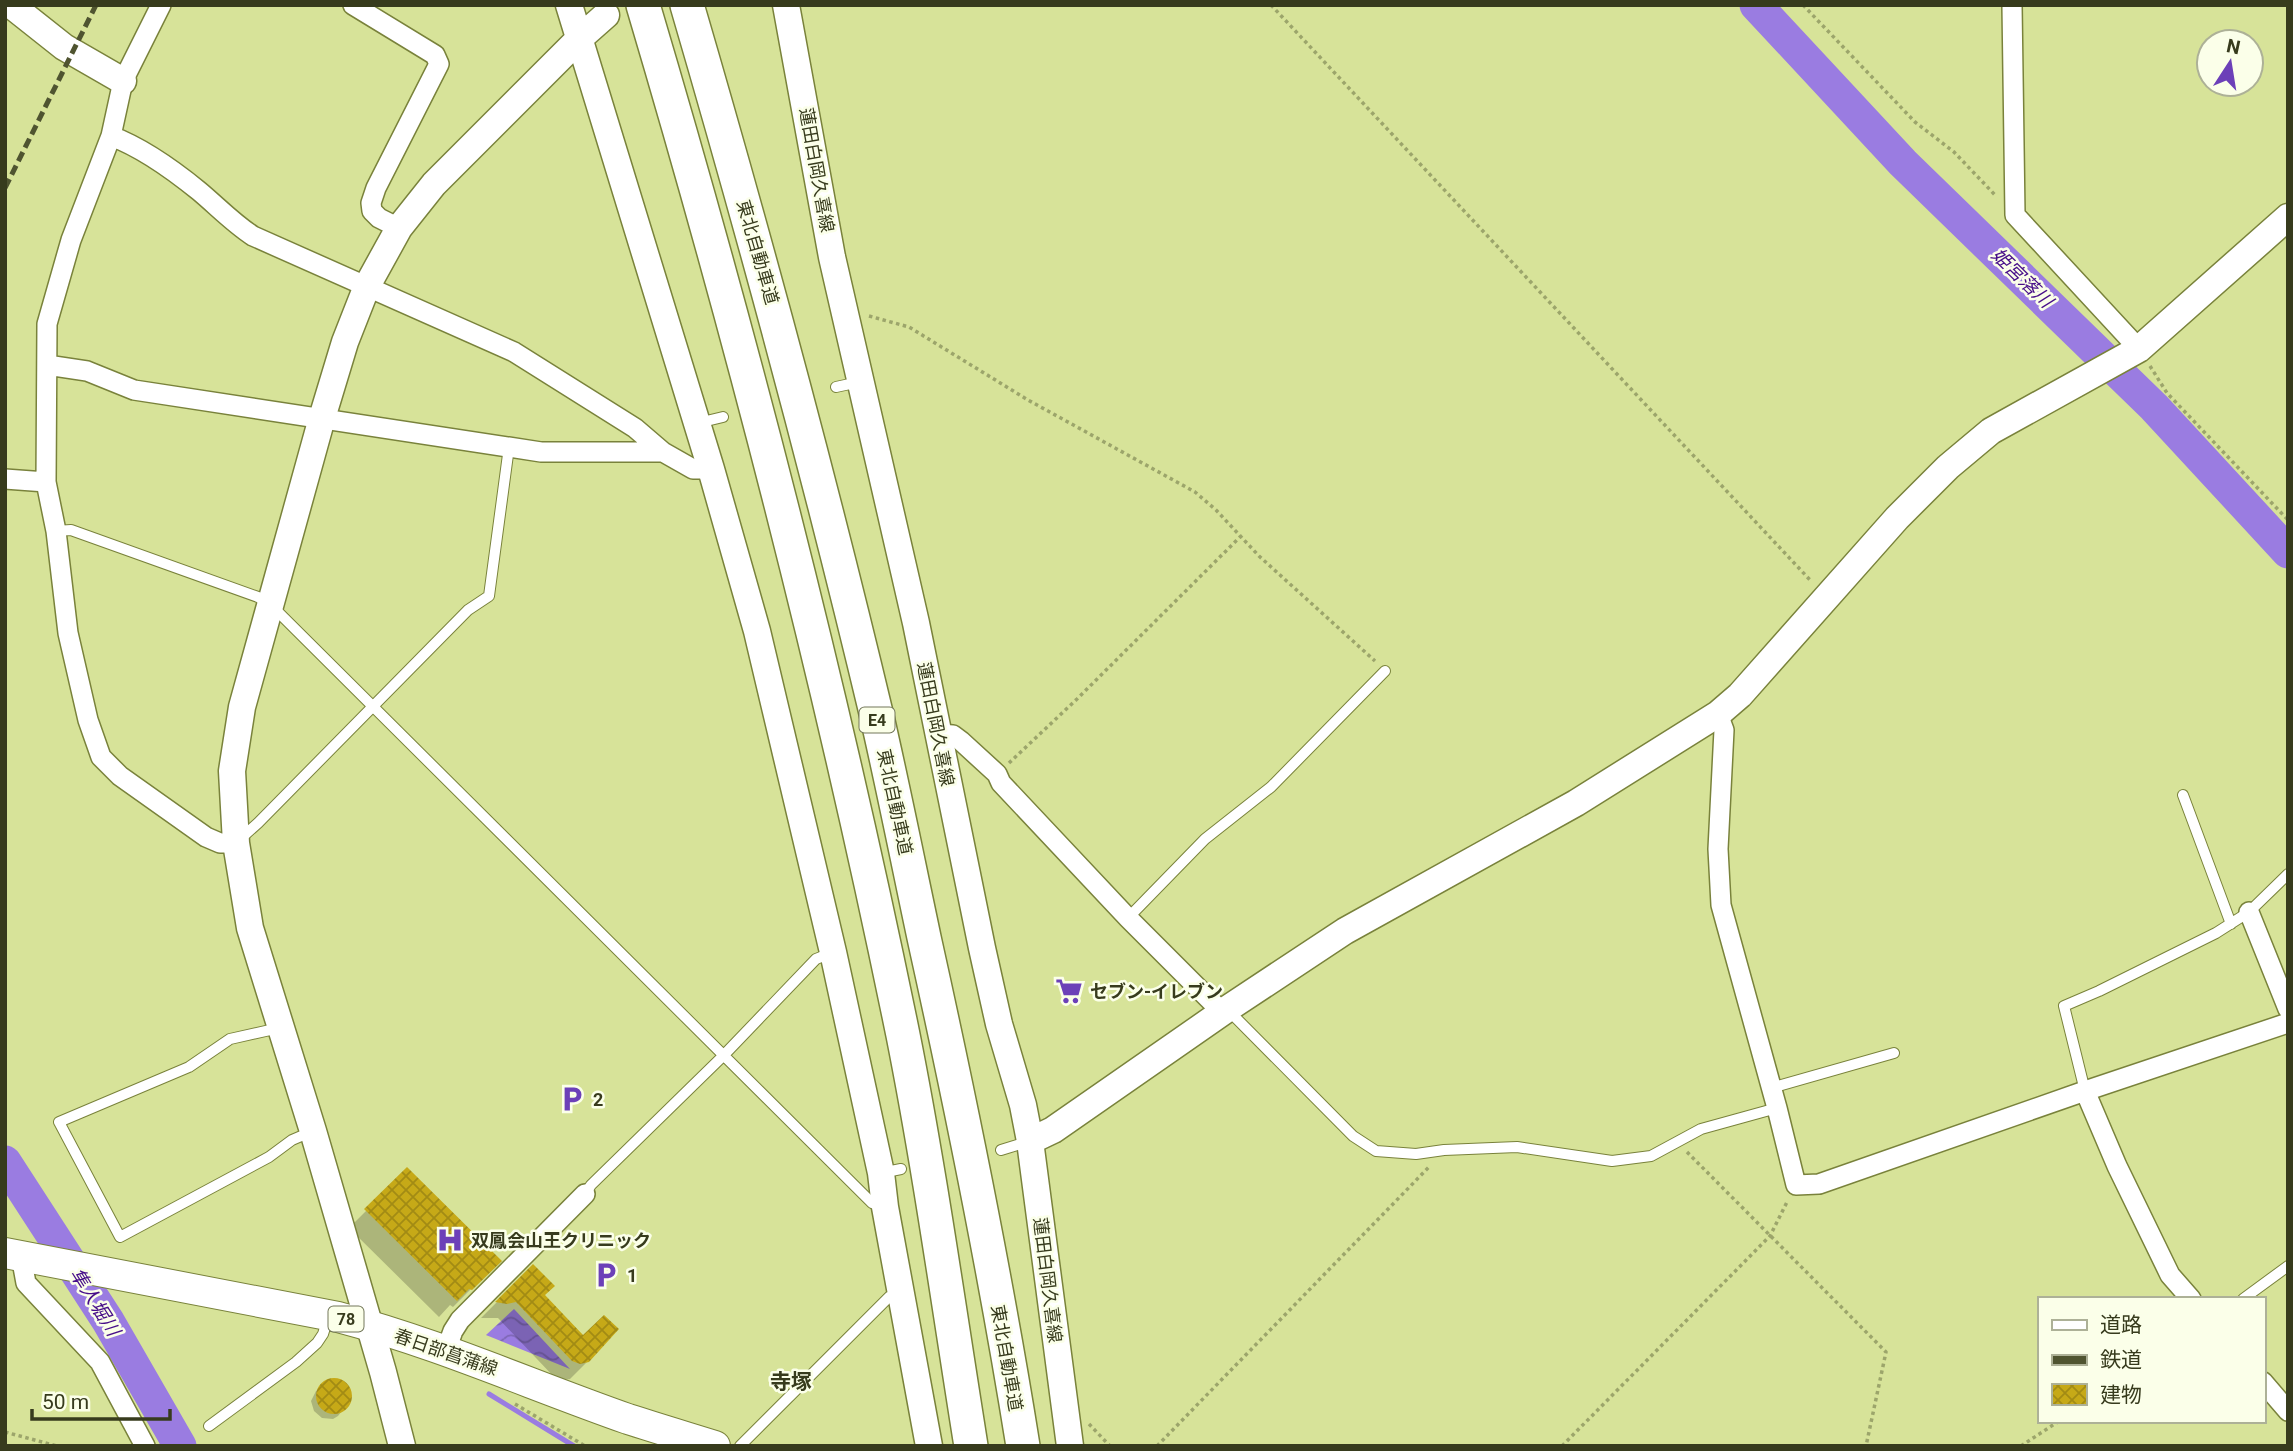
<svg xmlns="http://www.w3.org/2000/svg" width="2293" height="1451" font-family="Roboto,'Noto Sans JP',sans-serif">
<defs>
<pattern id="water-waves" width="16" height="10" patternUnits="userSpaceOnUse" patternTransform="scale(1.75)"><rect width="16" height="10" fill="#9a7ce1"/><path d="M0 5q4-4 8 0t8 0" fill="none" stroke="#7e67b6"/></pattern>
<pattern id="building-cross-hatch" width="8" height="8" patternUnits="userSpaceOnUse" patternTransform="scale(1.75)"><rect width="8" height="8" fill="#c6a917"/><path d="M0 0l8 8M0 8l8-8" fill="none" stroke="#a28b14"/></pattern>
</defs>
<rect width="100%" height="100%" fill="#d7e399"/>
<path fill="url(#water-waves)" d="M514 1309 570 1369 486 1335Z"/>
<path fill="#0003" d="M407 1170 499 1261 453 1307 450 1305 439 1317 349 1228Z
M533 1266 543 1295 588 1361 570 1379 562 1380 555 1378 498 1318H481Z
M331 1380 342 1382 350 1390V1401L338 1416 333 1419 322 1418 314 1411 311 1401 316 1391Z"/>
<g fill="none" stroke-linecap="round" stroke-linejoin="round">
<path stroke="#9a7ce1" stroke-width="5" d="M489 1394 574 1446"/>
<path stroke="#9a7ce1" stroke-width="33" d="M1756 5 1903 163 2154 407 2288 552
M5 1162 108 1321 180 1446"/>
</g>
<path fill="url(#building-cross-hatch)" d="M407 1167 502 1261 472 1290 469 1289 457 1301 364 1209Z
M533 1264 555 1286 545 1295 583 1335 604 1315 619 1329 589 1362 580 1364 572 1361 516 1302 507 1304 495 1302Z
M316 1396a18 18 0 1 1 36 0a18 18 0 1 1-36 0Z"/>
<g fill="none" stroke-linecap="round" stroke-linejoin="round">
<defs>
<path id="lane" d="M836 387 859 382
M698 423 723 417
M56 531 71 530 258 597 271 605 872 1203 881 1206
M2183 795 2231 924
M239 840 258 823 468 610 489 596 509 447
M1128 918 1205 839 1271 787 1385 671
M1227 1009 1353 1136 1376 1151 1416 1154 1444 1150 1517 1147 1612 1161 1651 1156 1701 1129 1777 1108
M279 1028 230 1039 189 1067 59 1122 120 1237 269 1157 292 1140 313 1131
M1771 1088 1894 1053
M2085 1091 2064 1006 2099 991 2216 933 2249 912 2288 874
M1001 1150 1027 1142
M881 1173 901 1169
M585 1194 591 1185 723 1056 816 959 831 953
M2243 1299 2288 1266
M209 1426 296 1362 317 1343 323 1334 328 1318
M740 1446 889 1297 899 1295"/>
<path id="street" d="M161 5 123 81 111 136 71 240 47 324 46 482 56 531 68 633 88 720 101 757 120 776 206 837 220 843H236
M353 5 435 55 439 64 376 188 371 203 372 211 379 218 399 228
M2012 5 2015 215 2139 349
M111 136C143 148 172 169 199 191 217 206 233 223 253 236L514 352 635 428 663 452 693 469H711
M47 365 87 371 134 390 541 452H663
M5 479 46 482
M1718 714 1724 730 1718 849 1721 905 1777 1108 1796 1185 1819 1184 2085 1091 2117 1166 2170 1275 2191 1299
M938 734 953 735 961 741 997 774 1001 783 1128 918 1222 1012
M2249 912 2288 1009
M2085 1091 2288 1023
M21 1256 26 1283 100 1362 145 1446
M446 1350 453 1331 460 1320 585 1194
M2263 1382 2288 1411"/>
<path id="secondary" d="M11 5 64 47 123 81
M569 5 711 469 757 631 833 952 881 1173 885 1207 929 1446
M786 5 832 257 916 623 982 948 999 1024 1023 1105 1030 1141 1070 1446
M1030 1141 1053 1130 1227 1009 1345 931 1576 803 1718 714 1740 695 1897 518 1948 467 1991 431 2139 349 2288 217
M402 1446 383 1372 313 1131 250 928 236 843 232 771 242 707 322 418 345 342 367 286 399 228 434 184 580 38 606 15"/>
<path id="primary" d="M5 1253 338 1317C437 1343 531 1385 628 1419 656 1428 686 1437 715 1446"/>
<path id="highway" d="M643 5C744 345 832 688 903 1035 930 1171 949 1309 971 1446
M687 5C756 241 820 478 877 717 894 791 909 867 925 942 962 1109 996 1277 1023 1446"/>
</defs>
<use href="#lane" stroke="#79823b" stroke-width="12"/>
<use href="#street" stroke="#79823b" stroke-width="22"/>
<use href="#secondary" stroke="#79823b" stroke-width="29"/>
<use href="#primary" stroke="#79823b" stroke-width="32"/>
<use href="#highway" stroke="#79823b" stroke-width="36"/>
<path stroke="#9ca56b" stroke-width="3.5" stroke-dasharray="3.5 3.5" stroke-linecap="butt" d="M1271 5 1811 581
M1803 5 1915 122 1954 152 1996 196
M869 316 909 327 1028 400 1195 492 1216 510 1259 556 1375 661
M2150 366 2167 393 2288 520
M1009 763 1077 699 1241 536
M1687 1152 1886 1352 1866 1446
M515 1404 585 1446
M1089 1424 1110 1446
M5 1432 57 1446
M1157 1446 1429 1167
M1562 1446 1770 1236 1787 1202
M2021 1446 2059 1421"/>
<use href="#lane" stroke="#fff" stroke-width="10"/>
<use href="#street" stroke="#fff" stroke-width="19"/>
<use href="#secondary" stroke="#fff" stroke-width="26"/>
<use href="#primary" stroke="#fff" stroke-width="30"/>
<use href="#highway" stroke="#fff" stroke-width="33"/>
<path stroke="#4f5430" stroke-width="5" stroke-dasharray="10 5" stroke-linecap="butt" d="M5 188 96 5"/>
</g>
<defs>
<symbol id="supermarket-bare" viewBox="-9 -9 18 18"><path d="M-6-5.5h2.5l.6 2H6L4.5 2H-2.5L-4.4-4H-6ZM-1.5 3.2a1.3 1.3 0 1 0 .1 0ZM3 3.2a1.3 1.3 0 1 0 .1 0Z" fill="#6c40b8" stroke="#fbffe9" stroke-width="2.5" paint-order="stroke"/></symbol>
<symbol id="parking-bare" viewBox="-9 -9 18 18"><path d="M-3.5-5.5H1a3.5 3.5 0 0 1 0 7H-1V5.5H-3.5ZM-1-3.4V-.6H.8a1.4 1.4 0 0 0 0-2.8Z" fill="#6c40b8" stroke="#fbffe9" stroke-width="2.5" paint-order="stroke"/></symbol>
<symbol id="hospital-bare" viewBox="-9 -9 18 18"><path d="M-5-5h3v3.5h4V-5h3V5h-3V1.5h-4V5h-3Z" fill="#6c40b8" stroke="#fbffe9" stroke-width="2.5" paint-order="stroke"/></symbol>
</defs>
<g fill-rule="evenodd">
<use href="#supermarket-bare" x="1050" y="972" width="38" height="38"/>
<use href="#parking-bare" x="553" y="1080" width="38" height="38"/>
<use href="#hospital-bare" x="431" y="1221" width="38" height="38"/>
<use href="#parking-bare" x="587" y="1256" width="38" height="38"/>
</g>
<g text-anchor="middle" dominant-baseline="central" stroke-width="5" stroke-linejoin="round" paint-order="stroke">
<g fill="#fbffe9" stroke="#72765a" stroke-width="2">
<rect x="859.5" y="707.5" width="35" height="25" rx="5"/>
<rect x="328.5" y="1306.5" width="35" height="25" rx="5"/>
</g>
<g font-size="16" font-weight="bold" fill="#373b1d">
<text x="877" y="720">E4</text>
<text x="346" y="1319">78</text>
</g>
<g font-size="18" fill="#373b1d" stroke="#fbffe9">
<text transform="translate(817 170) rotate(80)">蓮田白岡久喜線</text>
<text transform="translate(758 252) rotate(74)">東北自動車道</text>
<text transform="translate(936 724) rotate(79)">蓮田白岡久喜線</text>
<text transform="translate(895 802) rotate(78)">東北自動車道</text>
<text transform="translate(1048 1280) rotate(83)">蓮田白岡久喜線</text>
<text transform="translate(446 1352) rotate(19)">春日部菖蒲線</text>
<text transform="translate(1007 1358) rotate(80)">東北自動車道</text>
</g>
<g font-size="18" font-weight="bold" fill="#373b1d" stroke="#fbffe9" text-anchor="start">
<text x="1090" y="991">セブン-イレブン</text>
<text x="593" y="1099">2</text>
<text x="471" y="1240">双鳳会山王クリニック</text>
<text x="627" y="1275">1</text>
</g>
<g font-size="19" font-style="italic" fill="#470e89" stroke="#fbffe9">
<text transform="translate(2022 278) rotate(44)">姫宮落川</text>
<text transform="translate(95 1302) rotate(58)">隼人堀川</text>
</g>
<g font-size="21" font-weight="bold" fill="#373b1d" stroke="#fbffe9">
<text x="791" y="1382">寺塚</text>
</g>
</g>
<rect width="2293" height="1451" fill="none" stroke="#373b1d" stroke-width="14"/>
<rect x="2038" y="1297" width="228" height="126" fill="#fbffe9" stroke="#adb197" stroke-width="2"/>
<rect x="2052" y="1320" width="35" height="10" fill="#ffffff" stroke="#adb197" stroke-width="2"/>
<text x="2100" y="1332" font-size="21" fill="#373b1d">道路</text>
<rect x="2052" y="1355" width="35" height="10" fill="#4f5430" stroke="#adb197" stroke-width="2"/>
<text x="2100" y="1367" font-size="21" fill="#373b1d">鉄道</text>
<rect x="2052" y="1384" width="35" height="21" fill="url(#building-cross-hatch)" stroke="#adb197" stroke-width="2"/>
<text x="2100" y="1402" font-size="21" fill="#373b1d">建物</text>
<g transform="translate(2230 63) rotate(12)"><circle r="33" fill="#fbffe9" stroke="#adb197" stroke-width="2"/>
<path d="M0-5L12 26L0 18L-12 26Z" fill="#6c40b8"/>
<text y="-10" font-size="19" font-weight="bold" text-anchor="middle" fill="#373b1d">N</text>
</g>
<path d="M32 1409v10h138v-10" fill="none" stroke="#373b1d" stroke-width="3.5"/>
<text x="42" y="1409" font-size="21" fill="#373b1d" stroke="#fbffe9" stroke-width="5" paint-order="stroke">50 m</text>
</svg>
